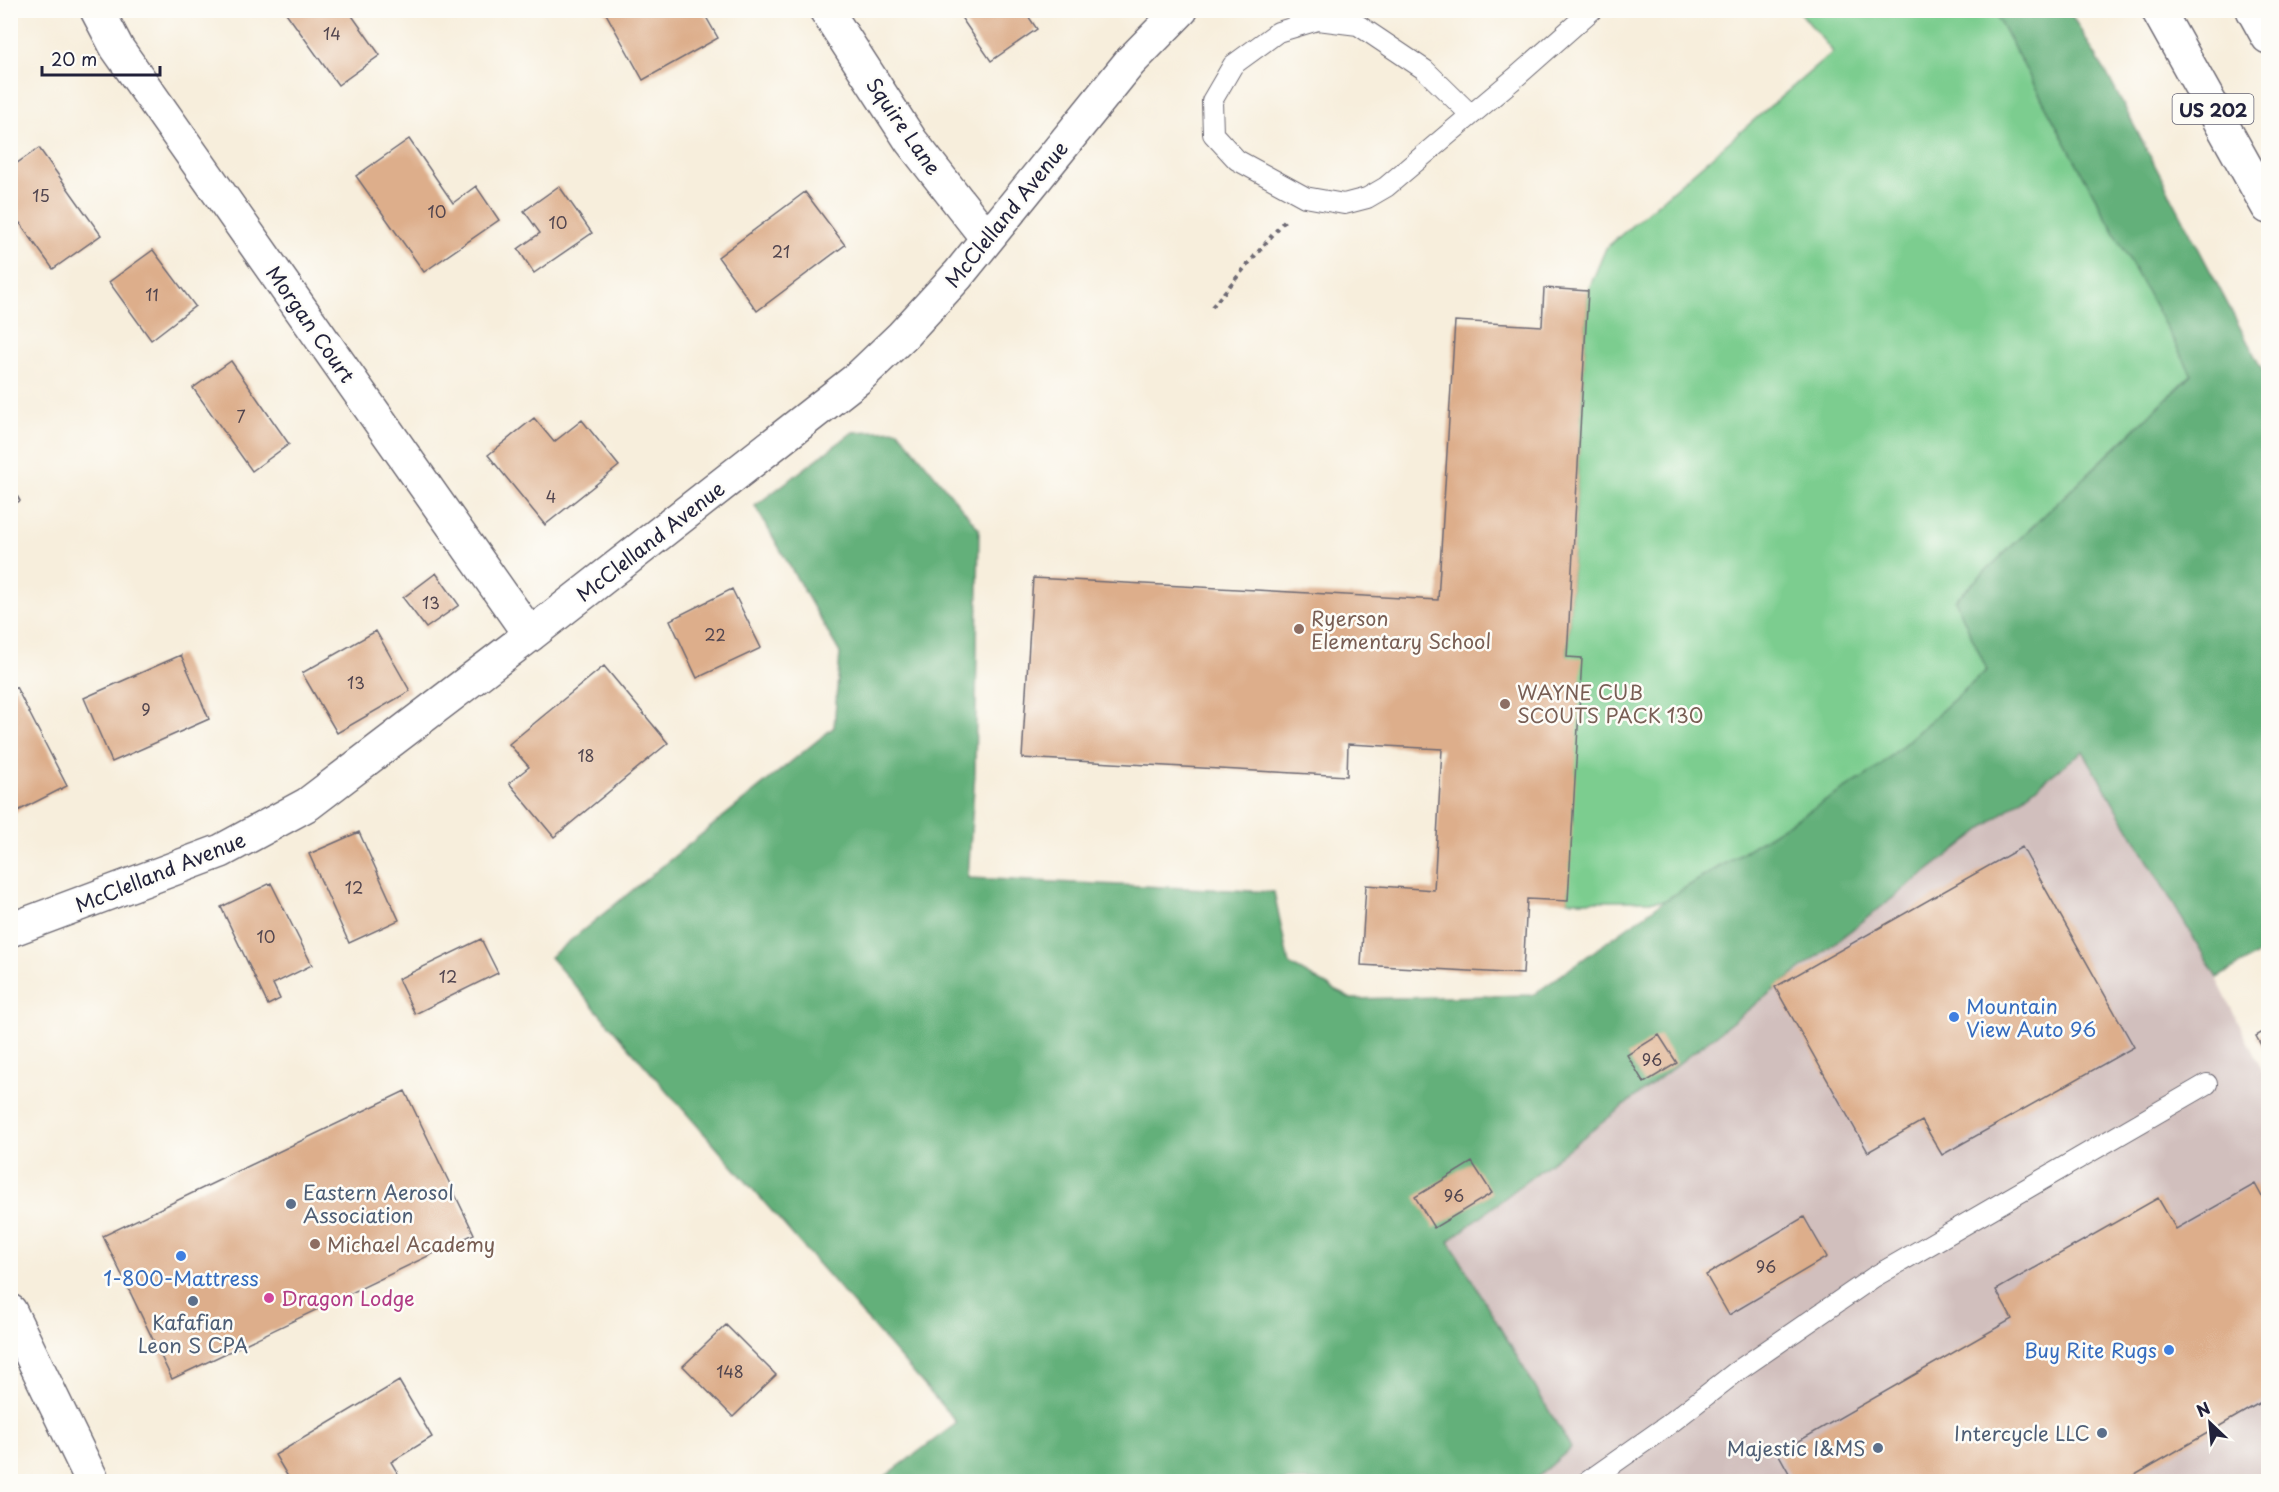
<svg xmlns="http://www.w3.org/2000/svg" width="2279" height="1492" font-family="'Playpen Sans',sans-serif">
<rect width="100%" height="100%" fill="#fdfcf7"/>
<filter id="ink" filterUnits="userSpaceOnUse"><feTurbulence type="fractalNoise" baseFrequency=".0167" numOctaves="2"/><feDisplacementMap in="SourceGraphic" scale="12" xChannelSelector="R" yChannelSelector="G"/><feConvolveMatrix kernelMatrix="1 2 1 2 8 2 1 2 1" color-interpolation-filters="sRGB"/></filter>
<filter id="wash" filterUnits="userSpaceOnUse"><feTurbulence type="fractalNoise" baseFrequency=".008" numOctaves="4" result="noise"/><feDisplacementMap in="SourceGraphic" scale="24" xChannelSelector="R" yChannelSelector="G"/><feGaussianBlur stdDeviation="1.35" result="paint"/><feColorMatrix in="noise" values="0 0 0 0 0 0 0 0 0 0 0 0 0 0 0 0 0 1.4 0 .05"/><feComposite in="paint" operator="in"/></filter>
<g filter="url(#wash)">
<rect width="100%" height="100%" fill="#f7eedc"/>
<path fill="#d1bfbd" d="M2083 751 2205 956 2268 1082V1481H1533L1571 1448 1449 1241Z"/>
<path fill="#7bcd8f" stroke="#4e7865" stroke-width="1.5" d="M1799 11H1994L2192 374 1956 600 1987 670 1874 771 1664 901H1568L1567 657 1588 291 1606 248 1833 52Z"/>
<path fill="#64b07a" stroke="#43695a" stroke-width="1.5" d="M1994 11H2069L2107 74 2268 381V949L2217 978 2083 751 1449 1241 1571 1448 1533 1481H879L957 1423 550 957 834 727 840 653 755 506 853 432 898 430 979 529 975 772 968 878 1274 892 1289 964 1351 999 1533 995 1664 901 1874 771 1987 670 1955 600 2192 375Z"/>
<g id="blocks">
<path fill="#ddae8b" d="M284 10H348L380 55 338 85Z
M604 10H702L718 38 643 80Z
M956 10H1024L1037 29 991 61Z
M409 139 453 203 476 186 499 220 424 272 356 176Z
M39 148 101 235 53 269 20 223 10 229V168Z
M559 186 592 233 534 273 518 249 540 233 524 211Z
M805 192 845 245 757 311 718 257Z
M153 250 195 306 151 340 109 282Z
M1544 288 1588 291 1567 657 1582 658 1568 901 1527 899 1523 974 1361 965 1366 885 1434 890 1442 749 1348 744 1347 776 1022 758 1033 578 1438 600 1455 321 1542 326Z
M231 361 289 444 252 471 193 388Z
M534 418 554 442 582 420 619 466 545 525 488 455Z
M10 483 20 501 10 506Z
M436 573 459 605 426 628 403 598Z
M732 589 761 648 697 678 670 620Z
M376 631 410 691 337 733 302 673Z
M181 655 209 719 112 762 84 698Z
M604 666 668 743 554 837 509 783 529 767 509 744Z
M16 687 67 786 10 815V690Z
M359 832 399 920 349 943 309 854Z
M2022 847 2134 1047 1942 1155 1922 1121 1868 1152 1775 987Z
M271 883 312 965 273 984 280 999 268 1005 221 907Z
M481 939 498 973 415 1014 398 979Z
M2268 1029V1058L2256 1036Z
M1659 1035 1677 1063 1644 1083 1627 1055Z
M405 1091 474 1234 172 1379 103 1236Z
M1472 1162 1492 1193 1434 1228 1415 1197Z
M2255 1184 2268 1208V1398L2123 1482H1794L1778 1453 2012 1319 1996 1290 2158 1198 2176 1229Z
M1804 1217 1827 1257 1729 1315 1706 1275Z
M726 1325 776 1375 733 1417 683 1366Z
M399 1381 432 1437 391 1462 403 1482H291L275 1455Z"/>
</g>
</g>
<g filter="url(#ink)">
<use href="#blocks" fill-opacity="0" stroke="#6d6973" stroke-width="1.5"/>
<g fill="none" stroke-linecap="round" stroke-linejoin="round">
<defs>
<path id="lane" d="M1471 115 1425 70 1358 25 1318 20 1278 32 1233 65 1212 101 1213 134 1237 160 1305 197 1344 204 1367 198 1386 187 1471 115 1515 78 1592 10
M1587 1482 1668 1425 1736 1372 1874 1277 2207 1084"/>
<path id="street" d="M97 10 117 48 530 635
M826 10 911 141 987 238
M10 930 221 851 308 804 530 635 857 379 902 336 958 275 1130 62 1181 10"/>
<path id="secondary" d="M10 1311 93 1482"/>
<path id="highway" d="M2158 10 2268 207
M2253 10 2268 37"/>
</defs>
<use href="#lane" stroke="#6d6973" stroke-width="22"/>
<use href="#street" stroke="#6d6973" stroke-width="36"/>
<use href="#secondary" stroke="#6d6973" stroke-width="36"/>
<use href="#highway" stroke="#6d6973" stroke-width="36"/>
<path stroke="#6d6973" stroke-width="4" stroke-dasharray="4.5 4.5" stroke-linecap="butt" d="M1212 307 1285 220"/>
<use href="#lane" stroke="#fff" stroke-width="20"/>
<use href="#street" stroke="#fff" stroke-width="33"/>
<use href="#secondary" stroke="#fff" stroke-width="33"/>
<use href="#highway" stroke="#fff" stroke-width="33"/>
</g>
</g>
<g fill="#8d6e63" stroke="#fdfcf7" stroke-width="2">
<circle cx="1299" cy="629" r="6"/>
<circle cx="1505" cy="704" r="6"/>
<circle cx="315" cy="1244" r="6"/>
</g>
<g fill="#3f7fe0" stroke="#fdfcf7" stroke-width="2">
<circle cx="1954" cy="1017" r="6"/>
<circle cx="181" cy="1256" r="6"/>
<circle cx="2169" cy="1350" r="6"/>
</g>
<g fill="#5c6f8a" stroke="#fdfcf7" stroke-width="2">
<circle cx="291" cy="1204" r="6"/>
<circle cx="193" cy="1301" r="6"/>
<circle cx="2102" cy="1433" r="6"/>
<circle cx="1878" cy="1448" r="6"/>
</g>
<circle fill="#d1479c" stroke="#fdfcf7" stroke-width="2" cx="269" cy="1298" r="6"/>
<g text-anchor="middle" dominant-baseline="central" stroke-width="5" stroke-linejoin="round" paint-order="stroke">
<g font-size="16" fill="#51454f">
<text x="332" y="33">14</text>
<text x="41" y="195">15</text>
<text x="437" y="211">10</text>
<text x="558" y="222">10</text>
<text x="781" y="251">21</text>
<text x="152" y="294">11</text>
<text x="241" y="416">7</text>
<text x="551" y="496">4</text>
<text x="431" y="602">13</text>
<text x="715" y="634">22</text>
<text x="356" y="682">13</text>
<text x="146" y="709">9</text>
<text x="586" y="755">18</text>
<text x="354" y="887">12</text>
<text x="266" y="936">10</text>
<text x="448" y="976">12</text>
<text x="1652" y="1059">96</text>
<text x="1454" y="1195">96</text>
<text x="1766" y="1266">96</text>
<text x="730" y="1371">148</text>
</g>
<rect fill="#fdfcf7" stroke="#646373" stroke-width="1.5" x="2172.5" y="94" width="81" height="30" rx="4.5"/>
<g font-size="18" font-weight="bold" fill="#22223b">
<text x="2213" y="109">US 202</text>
</g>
<g font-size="20" fill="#22223b" stroke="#fdfcf7">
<text transform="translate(904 126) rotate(55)">Squire Lane</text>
<text transform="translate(1006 214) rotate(-51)">McClelland Avenue</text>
<text transform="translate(311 324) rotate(55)">Morgan Court</text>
<text transform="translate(650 541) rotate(-38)">McClelland Avenue</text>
<text transform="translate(160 872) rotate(-22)">McClelland Avenue</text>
</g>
<g font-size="20" fill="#785e54" stroke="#fdfcf7" text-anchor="start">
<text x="1311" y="618">Ryerson<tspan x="1311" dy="23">Elementary School</tspan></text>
<text x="1517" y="692">WAYNE CUB<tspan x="1517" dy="23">SCOUTS PACK 130</tspan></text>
<text x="327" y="1244">Michael Academy</text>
</g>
<g font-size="20" fill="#366cbe" stroke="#fdfcf7" text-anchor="start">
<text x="1966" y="1006">Mountain<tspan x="1966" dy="23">View Auto 96</tspan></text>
<text x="181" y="1278" text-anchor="middle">1-800-Mattress</text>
<text x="2157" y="1350" text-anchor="end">Buy Rite Rugs</text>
</g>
<g font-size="20" fill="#4e5e75" stroke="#fdfcf7" text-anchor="end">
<text x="303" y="1192" text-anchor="start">Eastern Aerosol<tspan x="303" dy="23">Association</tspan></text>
<text x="193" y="1322" text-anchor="middle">Kafafian<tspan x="193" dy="23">Leon S CPA</tspan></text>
<text x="2090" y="1433">Intercycle LLC</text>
<text x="1866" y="1448">Majestic I&amp;MS</text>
</g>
<g font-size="20" fill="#b23c85" stroke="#fdfcf7" text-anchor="start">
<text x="281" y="1298">Dragon Lodge</text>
</g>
</g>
<rect width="2279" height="1492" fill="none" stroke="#fdfcf7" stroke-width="36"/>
<g transform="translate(2210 1423) rotate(334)" stroke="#fdfcf7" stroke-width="4.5" paint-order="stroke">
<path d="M0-4.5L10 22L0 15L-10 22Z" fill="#22223b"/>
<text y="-9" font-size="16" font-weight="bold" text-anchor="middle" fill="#22223b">N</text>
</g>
<path d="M42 66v9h118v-9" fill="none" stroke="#22223b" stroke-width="3"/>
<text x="51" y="66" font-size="18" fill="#22223b" stroke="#fdfcf7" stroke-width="4.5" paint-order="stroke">20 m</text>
</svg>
